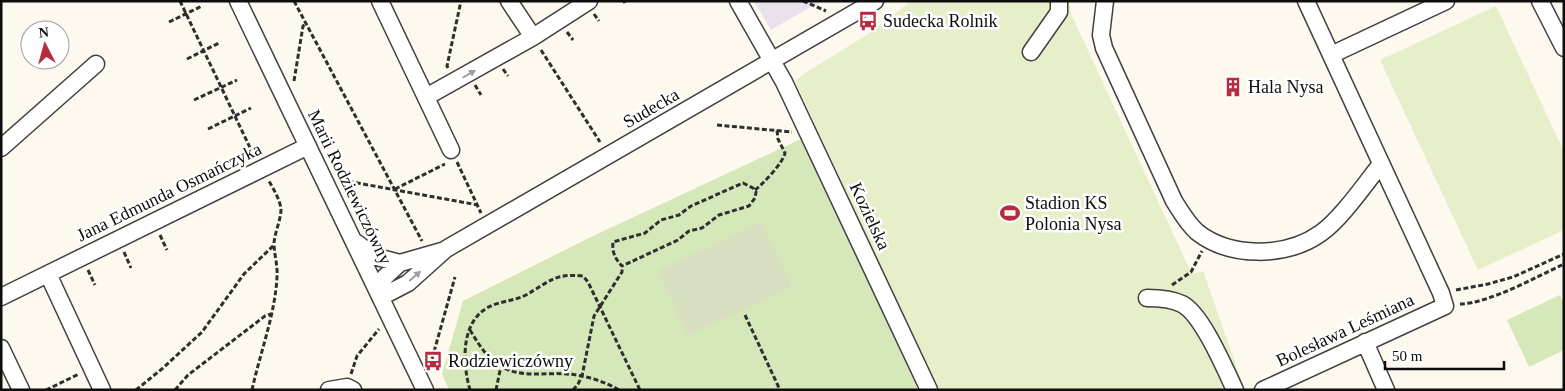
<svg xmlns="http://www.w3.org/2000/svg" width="1565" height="391" font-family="Georgia,serif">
<rect width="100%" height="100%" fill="#fef9ee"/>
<path fill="#e9e2ec" d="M754 1H822L771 30Z"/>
<path fill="#d6e7b9" d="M803 138 918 390H449L442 374 463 301 591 237Z
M1560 295 1564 304V350L1529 367 1507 320Z"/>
<path fill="#d8dfc0" d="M762 222 792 287 688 335 658 271Z"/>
<path fill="#e6efca" d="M911 1H1069L1071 14 1190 270 1192 274 1203 271 1241 379 1219 390H938L795 81 805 73 865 36Z
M1496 6 1564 152V230L1478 270 1380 60Z"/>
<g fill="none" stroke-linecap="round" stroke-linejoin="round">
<defs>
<path id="minor" d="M238 1 425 390
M380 1 451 150
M509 1 533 37
M738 1 784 82 929 390
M1105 1 1101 35 1104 48 1174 201C1181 212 1187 223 1197 232 1230 258 1286 258 1321 233 1341 219 1365 184 1381 164
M1540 1 1564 48
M1031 52 1059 12V1
M1331 55 1446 1
M426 97 533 37 589 1
M1 148 96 64
M357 243 373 256 400 263
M48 274 102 390
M376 287 386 276 400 263 442 251
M1 297 308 146
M381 297 408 283 446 249 875 1
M1147 298C1158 298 1172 299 1182 304 1202 314 1225 369 1235 390
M1365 342 1386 390
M1 348 21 390
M329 390 347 387 353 390
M1263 390 1445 306 1441 293 1306 1"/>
</defs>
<use href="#minor" stroke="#404040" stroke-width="19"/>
<path stroke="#2f2f2f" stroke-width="3" stroke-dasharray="5 2.5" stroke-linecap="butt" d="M180 1 254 156
M294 1 422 241
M624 1 625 3
M803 1 826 11
M594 14 599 21
M169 22 202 6
M567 32 573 40
M541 50 600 142
M187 59 219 43
M448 68 447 66 461 1
M503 69 508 76
M294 81 303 26 306 24
M475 85 481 95
M194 100 237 80
M717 125 792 132
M208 129 251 108
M457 162 481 213
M341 180 478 205
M743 183 753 188 756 192 755 198 749 206 719 215 702 228 689 231 678 240 622 266C615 259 612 252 613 242L645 233 661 220 679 215 691 206Z
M395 189 445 164
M755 190C763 184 783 163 785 153L778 139 777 130
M160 235 167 250
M124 252 131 268
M88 270 95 285
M1172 285 1191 272 1202 251
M1456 290 1488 284 1513 277 1564 254
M1460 304C1490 303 1536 277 1564 264
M745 315 780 390
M470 330C478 343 486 357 499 365 520 379 544 372 567 374 584 375 604 381 619 390
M430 366 455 277
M351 374 357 356 379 329
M46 390 79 374
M136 390 163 368 202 332 244 274 274 245
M175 390 188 375 265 316 271 314
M252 390C260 353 275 315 277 277 278 266 274 254 274 243 275 231 281 220 281 209 280 200 273 188 269 181
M470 390C462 362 460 318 493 305 504 301 516 300 526 295 549 282 554 273 583 276L588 282 640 390
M496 390 501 366
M573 390 578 384 582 376 594 316 622 272V266"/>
<use href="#minor" stroke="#fff" stroke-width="16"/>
</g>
<defs><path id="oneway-solid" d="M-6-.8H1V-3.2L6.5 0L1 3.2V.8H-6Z" transform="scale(1.25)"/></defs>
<g fill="#9e9e9e">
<use href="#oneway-solid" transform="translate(469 74) rotate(-30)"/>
<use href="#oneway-solid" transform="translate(415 276) rotate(-41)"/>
</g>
<defs>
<symbol id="bus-bare" viewBox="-9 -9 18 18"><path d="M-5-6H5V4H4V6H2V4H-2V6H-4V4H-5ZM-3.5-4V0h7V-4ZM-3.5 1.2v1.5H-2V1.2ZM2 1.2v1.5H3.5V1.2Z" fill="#b72b41" stroke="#fff" stroke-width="2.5" paint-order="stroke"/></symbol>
<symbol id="building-bare" viewBox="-9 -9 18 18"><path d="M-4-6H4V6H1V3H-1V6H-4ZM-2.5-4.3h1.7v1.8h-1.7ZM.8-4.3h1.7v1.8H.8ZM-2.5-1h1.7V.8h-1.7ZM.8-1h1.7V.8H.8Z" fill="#b72b41" stroke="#fff" stroke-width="2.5" paint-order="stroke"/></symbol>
<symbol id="stadium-bare" viewBox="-9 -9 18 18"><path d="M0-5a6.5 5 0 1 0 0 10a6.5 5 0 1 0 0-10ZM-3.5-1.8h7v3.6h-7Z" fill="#b72b41" stroke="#fff" stroke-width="2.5" paint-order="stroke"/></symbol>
</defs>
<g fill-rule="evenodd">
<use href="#bus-bare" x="854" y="7" width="28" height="28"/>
<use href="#building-bare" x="1219" y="73" width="28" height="28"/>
<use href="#stadium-bare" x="996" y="199" width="28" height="28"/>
<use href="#bus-bare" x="419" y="347" width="28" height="28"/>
</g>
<g text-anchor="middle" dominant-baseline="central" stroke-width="5" stroke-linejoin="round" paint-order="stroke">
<g font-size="18" fill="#0d0d0d" stroke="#fff" text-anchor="start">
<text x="883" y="21">Sudecka Rolnik</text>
<text x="1248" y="87">Hala Nysa</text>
<text x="1025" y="203">Stadion KS<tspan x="1025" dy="21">Polonia Nysa</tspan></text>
<text x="448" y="361">Rodziewiczówny</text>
</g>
<g font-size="18" fill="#0d0d0d" stroke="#fff">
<text transform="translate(651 108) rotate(-30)">Sudecka</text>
<text transform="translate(350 187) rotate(64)">Marii Rodziewiczówny</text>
<text transform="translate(169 192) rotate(-26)">Jana Edmunda Osmańczyka</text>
<text transform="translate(870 216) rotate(65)">Kozielska</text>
<text transform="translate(1345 330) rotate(-25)">Bolesława Leśmiana</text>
</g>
</g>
<rect width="1565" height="391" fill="none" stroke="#0d0d0d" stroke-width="5"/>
<g transform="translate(45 45) rotate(354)"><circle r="24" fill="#ffffff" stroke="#9e9e9e"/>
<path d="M0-4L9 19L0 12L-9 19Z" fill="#b72b41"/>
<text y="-8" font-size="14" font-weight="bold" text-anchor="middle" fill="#0d0d0d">N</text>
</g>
<path d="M1385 361v8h119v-8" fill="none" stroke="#0d0d0d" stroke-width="2.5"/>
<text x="1392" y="361" font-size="15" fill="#0d0d0d" stroke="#ffffff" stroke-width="4" paint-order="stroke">50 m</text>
</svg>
